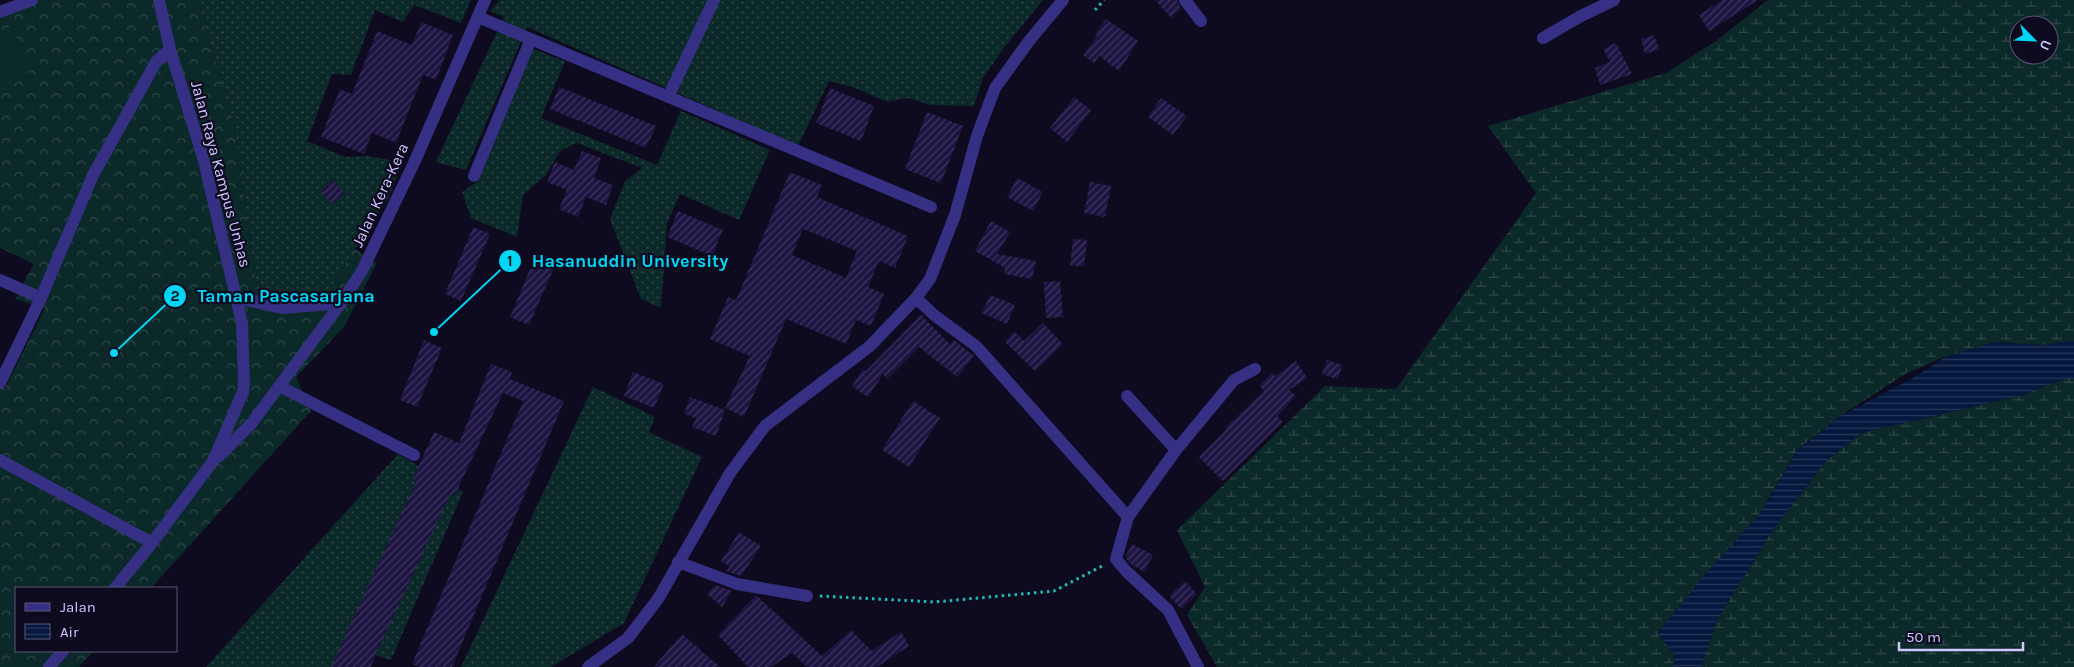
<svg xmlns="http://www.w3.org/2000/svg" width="2074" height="667" font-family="Karla,sans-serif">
<defs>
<pattern id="grass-dots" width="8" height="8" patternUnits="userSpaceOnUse" patternTransform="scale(1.25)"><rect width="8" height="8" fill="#0c2929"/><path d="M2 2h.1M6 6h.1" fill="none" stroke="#2e4749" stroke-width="1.8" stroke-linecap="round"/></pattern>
<pattern id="forest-crowns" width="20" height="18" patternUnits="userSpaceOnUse" patternTransform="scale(1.25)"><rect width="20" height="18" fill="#0c2929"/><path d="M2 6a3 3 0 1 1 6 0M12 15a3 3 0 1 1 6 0" fill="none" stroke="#2e4749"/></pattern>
<pattern id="wetland-marsh" width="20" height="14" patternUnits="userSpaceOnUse" patternTransform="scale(1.25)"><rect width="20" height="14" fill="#0c2929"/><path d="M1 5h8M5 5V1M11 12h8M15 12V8" fill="none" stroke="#2e4749"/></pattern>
<pattern id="water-rules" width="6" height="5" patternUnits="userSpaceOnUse" patternTransform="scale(1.25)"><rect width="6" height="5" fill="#04183e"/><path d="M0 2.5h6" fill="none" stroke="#28385b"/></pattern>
<pattern id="building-hatch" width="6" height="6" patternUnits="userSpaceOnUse" patternTransform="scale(1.25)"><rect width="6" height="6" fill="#1e1442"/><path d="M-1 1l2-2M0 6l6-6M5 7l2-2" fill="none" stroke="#3e355e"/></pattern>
</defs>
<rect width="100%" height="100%" fill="#0e0a1f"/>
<path fill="url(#grass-dots)" d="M198 0H471L461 23 414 5 403 22 375 10 351 75 332 74 307 141 345 157 366 156 403 162 388 199 328 291 287 300 257 290 234 125Z
M500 0H1043L1003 49 983 78 974 106 930 105 908 98 888 102 852 87 829 81 798 146 527 27 466 170 436 162 504 17 490 11Z
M533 49 565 61 541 118 657 165 681 111 770 150 739 220 680 194 667 224 661 308 641 299 610 219 625 181 642 168 577 143 560 151 546 175 523 195 517 237 471 218 462 192 479 180Z
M593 387 655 417 649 432 702 457 624 623 551 667H461Z
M398 454 463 492 391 660 375 655 371 667H206Z"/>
<path fill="url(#forest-crowns)" d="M27 0H198L234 125 257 290 287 300 328 291 355 249 377 263 344 327 296 377 311 411 151 588H16V651H94L79 667H0V387L5 388 45 308 15 299 34 264 0 248V10Z"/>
<path fill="url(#wetland-marsh)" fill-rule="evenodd" d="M1768 0H2074V341L2042 345 1995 342 1947 356 1907 373 1840 416 1798 449 1758 516 1707 572 1657 634 1674 653 1673 667H1217L1187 615 1205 587 1177 530 1325 386 1396 389 1536 193 1488 126 1666 73 1716 41ZM2019 25H2049V55H2019Z
M2064 379H2074V667H1701L1717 620 1772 531 1825 462 1861 433 2023 395Z"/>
<path fill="#0c2929" d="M13 26 30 78 0 88V31Z"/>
<path fill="url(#water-rules)" d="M2074 341V379H2064L2023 395 1861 433 1825 462 1772 531 1717 620 1701 667H1673L1674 653 1657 634 1707 572 1758 516 1798 450 1840 416 1913 378 1947 356 1995 342 2042 345Z"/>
<path fill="url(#building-hatch)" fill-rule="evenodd" d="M1155 0H1177L1181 9 1171 18Z
M1722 0H1758L1709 31 1699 15Z
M1106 19 1138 41 1119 71 1099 56 1094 63 1083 55 1097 36 1095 34Z
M421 22 453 35 436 80 423 75 396 143 372 133 364 154 321 137 340 89 352 94 377 31 412 45Z
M1654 35 1659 49 1645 54 1641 39Z
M1616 43 1632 74 1600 85 1595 68 1610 62 1603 49Z
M559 87 656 126 646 148 550 109Z
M830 88 874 106 861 141 816 123Z
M1074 97 1091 110 1067 142 1050 128Z
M1161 98 1187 116 1173 135 1148 117Z
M927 112 963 126 941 183 905 169Z
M582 151 601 158 594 178 613 185 606 205 586 197 578 217 559 209 567 190 547 182 555 162 574 170Z
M790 172 822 185 817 197 908 236 895 268 879 261 868 287 884 294 871 326 856 320 846 344 786 319 744 417 725 408 750 356 710 339 728 297 736 300ZM803 229 857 251 846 278 792 255Z
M1017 178 1043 192 1033 211 1007 197Z
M333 180 345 193 333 204 321 191Z
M1090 182 1111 186 1105 217 1084 213Z
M678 211 723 230 712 256 667 237Z
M991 221 1010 232 997 254 1036 261 1032 279 1004 274 1005 268 975 251Z
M473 227 490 234 461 301 445 294Z
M1073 239 1087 240 1084 266H1070Z
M537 252 557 261 529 325 510 317Z
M1060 281 1063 317 1046 318 1044 282Z
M990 295 1015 305 1007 324 982 313Z
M921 315 950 344 954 340 974 356 957 377 919 347 887 379 883 374 868 397 852 386 863 369 866 371Z
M1043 323 1063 344 1035 371 1005 342 1014 331 1024 341Z
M424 340 442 348 417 407 400 400Z
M1327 360 1342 365 1338 379 1322 374Z
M1296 361 1307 378 1289 390 1296 396 1277 416 1283 422 1223 481 1199 457 1226 430 1225 428 1264 391 1259 386 1272 373 1275 376Z
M491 364 512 372 510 379 564 401 452 667H420L412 664 523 401 503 393 454 497 450 494 370 667H331L417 480 413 478 434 432 459 443Z
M633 372 664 384 654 408 624 396Z
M690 397 725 410 716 436 692 427 696 418 684 414Z
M913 401 940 418 909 467 882 450Z
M739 532 761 546 741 576 726 571 730 567 721 561Z
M1132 544 1153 555 1144 572 1132 565 1125 557Z
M1185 581 1197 594 1181 609 1169 596Z
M715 585 732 591 722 607 707 594Z
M756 595 822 656 851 630 872 651 901 632 909 646 877 667H807L792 653 771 667H748L718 635Z
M682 634 720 667H654Z"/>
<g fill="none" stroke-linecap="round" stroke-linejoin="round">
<path stroke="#20bbb5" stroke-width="3" stroke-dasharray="2.5 4" stroke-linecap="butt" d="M1095 10 1104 0
M820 596 935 602 1054 591 1104 565"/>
<path stroke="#353083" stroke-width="12" d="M1185 0 1201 21
M0 12 32 0
M478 17 931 207
M1543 38 1581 16 1614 0
M668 97 714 0
M474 176 531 39
M0 280 41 298
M236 298 282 308 341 303 362 271 414 163 485 0
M916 298 934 315 976 346 1128 517
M0 383 41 298 93 175 156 62 170 49
M279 386 414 455
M1127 396 1176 450
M218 457 251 424 341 303
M0 460 152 543
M678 562 737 584 807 596
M115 588 152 543 213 461 243 392 244 383 242 323 204 161 170 49 159 0
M49 667 63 651
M588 667 628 638 658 599 730 473 765 426 870 346 916 298 930 279 955 215 977 136 995 88 1029 41 1063 0
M1198 667 1168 610 1126 571 1116 559 1128 517 1176 450 1234 380 1255 369"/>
</g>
<g text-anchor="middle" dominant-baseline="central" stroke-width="4.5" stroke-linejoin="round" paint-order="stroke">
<g font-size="16" fill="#cfc8ff" stroke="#0e0a1f">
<text transform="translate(221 174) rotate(75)">Jalan Raya Kampus Unhas</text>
<text transform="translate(380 195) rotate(-65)">Jalan Kera-Kera</text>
</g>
</g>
<path fill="none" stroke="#00d5f3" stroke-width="2" d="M434 332L510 261M114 353L175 296"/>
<g fill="#00d5f3" stroke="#0e0a1f" stroke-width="2">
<circle cx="434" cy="332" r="5"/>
<circle cx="114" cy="353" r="5"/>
<circle cx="510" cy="261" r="12"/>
<circle cx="175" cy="296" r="12"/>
</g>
<g font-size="15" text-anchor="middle" font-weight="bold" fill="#111">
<text x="510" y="266">1</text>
<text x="175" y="301">2</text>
</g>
<g font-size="18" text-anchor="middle" font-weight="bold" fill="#00d5f3" stroke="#0e0a1f" stroke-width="4.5" stroke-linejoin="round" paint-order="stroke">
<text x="630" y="267">Hasanuddin University</text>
<text x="286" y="302">Taman Pascasarjana</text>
</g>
<rect x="15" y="587" width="162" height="65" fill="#0e0a1f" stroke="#5b5679"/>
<rect x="25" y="603" width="25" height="8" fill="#353083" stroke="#5b5679"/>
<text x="60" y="612" font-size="15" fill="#cfc8ff">Jalan</text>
<rect x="25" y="624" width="25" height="15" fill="url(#water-rules)" stroke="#5b5679"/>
<text x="60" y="637" font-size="15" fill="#cfc8ff">Air</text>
<g transform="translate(2034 40) rotate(114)"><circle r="24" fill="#0e0a1f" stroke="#5b5679"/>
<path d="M0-4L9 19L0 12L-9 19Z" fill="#00d5f3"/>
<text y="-8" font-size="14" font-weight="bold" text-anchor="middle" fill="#cfc8ff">U</text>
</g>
<path d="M1899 642v8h124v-8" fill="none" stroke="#cfc8ff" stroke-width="2.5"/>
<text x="1906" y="642" font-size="15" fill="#cfc8ff" stroke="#0e0a1f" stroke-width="4" paint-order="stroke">50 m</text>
</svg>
